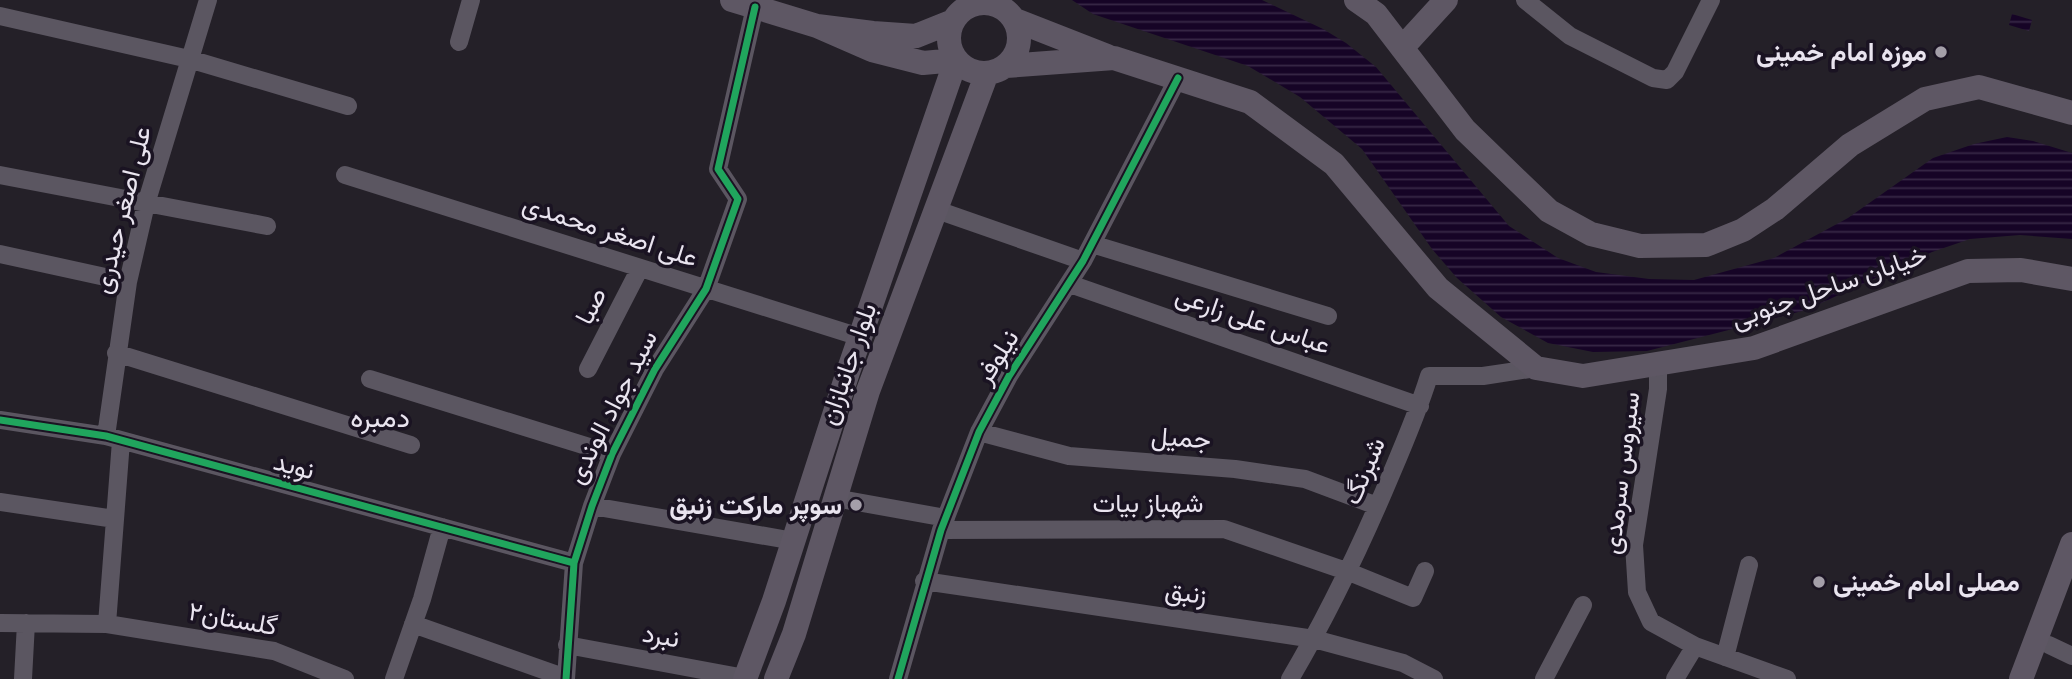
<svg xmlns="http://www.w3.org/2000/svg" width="2072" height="679" font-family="Karla,Vazirmatn,sans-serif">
<defs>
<pattern id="water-rules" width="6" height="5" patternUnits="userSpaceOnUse" patternTransform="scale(1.75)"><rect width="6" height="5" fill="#160426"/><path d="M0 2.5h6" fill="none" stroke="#382846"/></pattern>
</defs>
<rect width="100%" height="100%" fill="#242028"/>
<path fill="url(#water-rules)" d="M1072 0H1262L1323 29 1346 43 1376 67 1509 226 1558 258 1596 272 1649 279 1694 280 1774 258 1848 218 1933 158 1974 144 2007 137 2033 141 2072 153V239L2020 235 1970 239 1932 252 1806 310 1647 351 1593 352 1548 343 1501 317 1457 278 1432 249 1362 149 1300 97 1248 66 1093 14Z
M2012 14 2032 20 2029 31 2009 25Z"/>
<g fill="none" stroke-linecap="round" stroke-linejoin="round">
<path stroke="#5b5661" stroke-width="18" d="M1525 0 1570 36 1653 78 1667 80 1675 72 1711 0
M0 16 189 59 348 106
M459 42 471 0
M0 175 267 226
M345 175 860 337
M937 210 1083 261
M1092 244 1328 316
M0 254 128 282
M1070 284 1420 406
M116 353 411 445
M1658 364V389L1634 545 1637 592 1651 622 1695 646 1787 679
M588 369 640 268
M370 379 612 454
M0 420 106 436 574 563
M979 432 1069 456 1235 469 1305 479 1377 506
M106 436 128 282 146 204 208 0
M835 498 946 518
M0 502 115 519
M592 506 794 541
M941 530 1224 529 1349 572 1413 598 1425 571
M924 581 1314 639 1403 663 1434 679
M0 623 107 624 274 651 345 679
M107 624 121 441
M413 624 566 678
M567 645 745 678
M2049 645 2072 656
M1725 657 1749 565
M23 679 26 623
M394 679 422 599 442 527
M566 679 574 563 592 506 612 454 655 369 706 289 738 199 718 169 755 7
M898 679 941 530 979 432 1009 376 1083 261 1178 78
M1290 679C1326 618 1356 556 1384 491 1400 453 1417 415 1429 376H1483L1536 368
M1544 679 1583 605
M1675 679 1695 646"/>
<path stroke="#5e5764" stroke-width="24" d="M732 0 817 26 873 33 916 36 951 22
M1356 0 1376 14 1465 130 1549 211 1591 234 1640 246 1706 245 1743 230 1775 209 1850 145 1925 99 1979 87 2072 113
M949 38a35 35 0 1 1 70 0a35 35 0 1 1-70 0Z
M1015 20 1107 56
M1402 48 1446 0
M1006 66 1114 58 1250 102 1334 164 1438 288 1536 368 1583 376 1754 348 1968 271 2021 270 2072 279
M745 679 774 601 848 372 956 60 923 63 872 50 817 26
M776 679 794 634 868 391 987 73
M2021 679 2072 544"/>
<defs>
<path id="cycleway" d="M0 420 106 436 574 563
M566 679 574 563 592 506 612 454 655 369 706 289 738 199 718 169 755 7
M898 679 941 530 979 432 1009 376 1083 261 1178 78"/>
</defs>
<use href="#cycleway" stroke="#1a1322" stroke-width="11"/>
<use href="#cycleway" stroke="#20a55d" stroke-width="7"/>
</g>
<g fill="#a49fa9" stroke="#1a1322" stroke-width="2.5">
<circle cx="1941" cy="52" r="7"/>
<circle cx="856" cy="505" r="7"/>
<circle cx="1819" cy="582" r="7"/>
</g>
<g text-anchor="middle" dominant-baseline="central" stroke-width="7" stroke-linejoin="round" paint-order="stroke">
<g font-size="26" font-weight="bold" fill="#e9e4ef" stroke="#1a1322" text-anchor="end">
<text x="1927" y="52">موزه امام خمینی</text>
<text x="842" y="505">سوپر مارکت زنبق</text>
<text x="1833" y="582" text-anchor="start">مصلی امام خمینی</text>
</g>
<g font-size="26" fill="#e9e4ef" stroke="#1a1322">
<text transform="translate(122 210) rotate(-76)">علی اصغر حیدری</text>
<text transform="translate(610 231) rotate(18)">علی اصغر محمدی</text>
<text transform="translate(1829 287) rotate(-19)">خیابان ساحل جنوبی</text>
<text transform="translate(591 306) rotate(-63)">صبا</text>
<text transform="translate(1253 320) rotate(19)">عباس علی زارعی</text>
<text transform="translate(997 357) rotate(-58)">نیلوفر</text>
<text transform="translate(848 364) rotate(-71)">بلوار جانبازان</text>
<text transform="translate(612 407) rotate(-63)">سید جواد الوندی</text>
<text transform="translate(1181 438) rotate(4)">جمیل</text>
<text transform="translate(294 466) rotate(15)">نوید</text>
<text transform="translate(1364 471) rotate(-67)">شبرنگ</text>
<text transform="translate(1621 473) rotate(-83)">سیروس سرمدی</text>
<text x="1148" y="503">شهباز بیات</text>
<text transform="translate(1186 593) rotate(8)">زنبق</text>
<text transform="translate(233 619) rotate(10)">گلستان۲</text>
<text transform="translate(661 636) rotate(10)">نبرد</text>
</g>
<g font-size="28" fill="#e9e4ef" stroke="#1a1322">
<text x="380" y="417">دمبره</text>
</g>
</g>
</svg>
